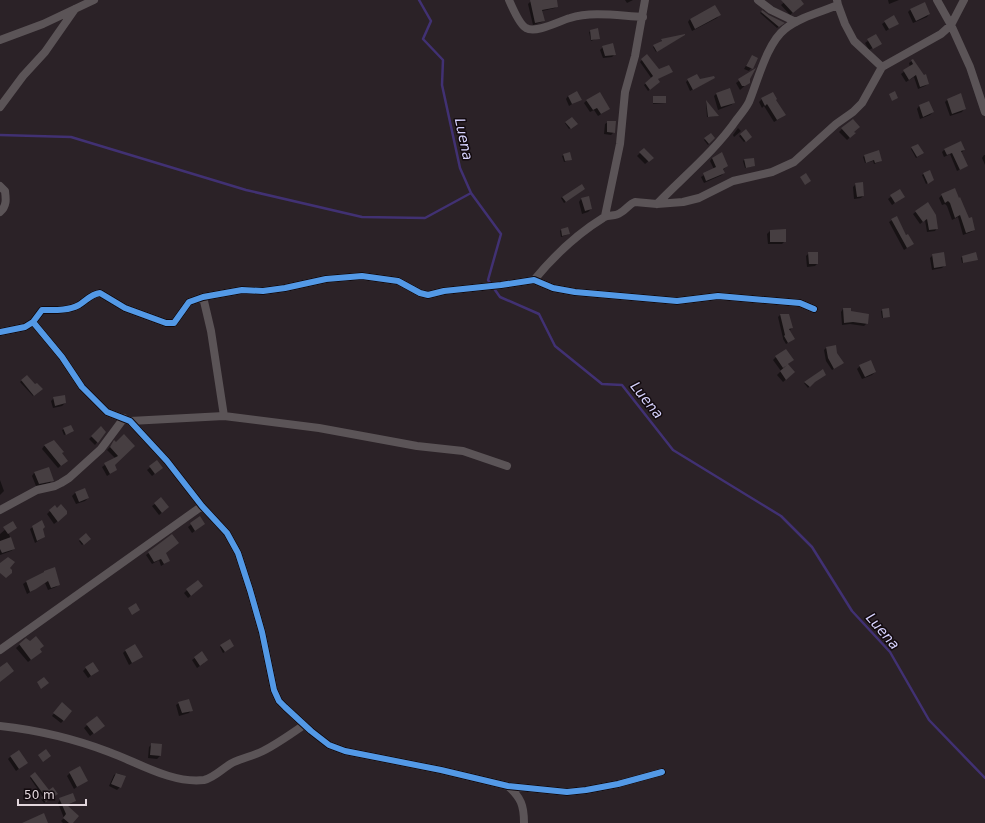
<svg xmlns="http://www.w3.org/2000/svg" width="985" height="823" font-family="'DejaVu Sans',sans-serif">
<rect width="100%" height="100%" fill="#2b2227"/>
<path fill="#0007" d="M556 0 557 6 555 8 542 11 544 21 542 22 533 25 528 4 530 2Z
M625 0H633L627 3Z
M787 0H799L802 4 790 15 781 5Z
M888 0H899L889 4Z
M924 3 929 14 927 17 913 23 908 12 910 10Z
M762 11 783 23 777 28 760 13Z
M719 15 717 18 692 31 688 22 690 19Z
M885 22 897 24 886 31 882 24Z
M597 29 598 38 591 41 589 32Z
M876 35 878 45 869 50 865 43Z
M683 36 656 52 653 47 661 42 662 40Z
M603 47 615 54 612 57 603 58 600 50Z
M647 55 659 70 672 72 657 79V84L648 91 644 85 652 79 640 62Z
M752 56 757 59 749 71 744 69Z
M912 61 928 84 925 86 918 89 914 77 906 82 901 74 910 67 909 63Z
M753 71 749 79V82L740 90 736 83Z
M714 78 690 91 686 82 688 80H700Z
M716 94 734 103 731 105 718 110 714 96Z
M568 96 580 99 569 106 566 99Z
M654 97 665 103 653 104Z
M762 99 775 100 782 117 774 122 764 106 762 108 759 102Z
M587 100 609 109 598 116 594 110 590 112 584 103Z
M947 100 964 109 962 112 950 116 945 102Z
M706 102 718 116H717L707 117Z
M919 106 933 112 930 115 920 119 917 109Z
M566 122 575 125 569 129 565 123Z
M608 122 614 132 611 135 604 134 605 124Z
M738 128 741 131 734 137 733 135Z
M842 129 853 132 855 133 847 140 839 132Z
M746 131 750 137 744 142 739 136Z
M710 134 714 138 708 145 704 140Z
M961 142 964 150 961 153 967 166 957 171 950 154 944 157 942 152 944 150Z
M912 148 922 154 916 158 911 149Z
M644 149 652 158 645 164 637 156Z
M564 155 571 159 564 162 562 156Z
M984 155H985V165L982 158Z
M864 156 881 161 874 164 873 161 865 163 863 157Z
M712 158 727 166 723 170 724 172 722 175 704 183 701 177 714 169 710 161Z
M744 160 754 166 745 168 743 161Z
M929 171 933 180 926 184 922 175Z
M856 184 863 196 861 198 854 199 853 187Z
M583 190 564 203 561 198 562 197Z
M900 190 904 196 892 205 888 199Z
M954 190 974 230 971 232 963 235 958 217 952 220 947 206 945 204 942 205 939 198 942 195Z
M581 199 591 209 588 212 582 214 579 202Z
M927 203 937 228 935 231 927 232 925 220 920 224 913 214Z
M897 217 906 236 913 244 904 250 889 222Z
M561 230 569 234 561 237 560 231Z
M770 231 785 241 782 244H768L767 234Z
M809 253 817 264 815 266 807 267 806 256Z
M933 255 945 265 942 268 932 270 930 258Z
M962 257 977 259 962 263 961 258Z
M843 309 850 312 867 323 864 326 850 324 842 325 841 312Z
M888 309 889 316 882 318 881 311Z
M780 315H788L792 328 789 331 791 341 786 344 783 339V338L778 317Z
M826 348 836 353 840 365 832 370 826 361 824 350Z
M776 357 793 360 787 365 791 375 783 382 777 375 781 371 773 360Z
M860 366 875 372 872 375 862 379 857 369Z
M822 370 808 388 804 383 805 382Z
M27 376 40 390 33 396 20 382Z
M54 398 65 403 62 406 53 408 51 401Z
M71 426 72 432 64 435 62 430Z
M101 428 105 432 95 445 89 439Z
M54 442 64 463 58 468 42 449 44 446Z
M112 445 134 446 113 465 116 470 107 476 102 467 115 458 107 450Z
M157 462 159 470 152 476 147 470Z
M48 468 52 480 50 483 36 486 32 476 34 473Z
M0 480 4 491 0 495Z
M84 489 88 498 85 501 76 504 72 496 75 493Z
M155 504 165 510 159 515 152 506Z
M54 507 64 516 54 524 47 514Z
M200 518 204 524 192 533 188 527Z
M33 527 42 529 44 537 35 543 30 529Z
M7 528 14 549 11 551 0 555V534Z
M86 535 89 539 82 545 79 541Z
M172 536 165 553 169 561 161 566 159 560 152 564 146 555Z
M55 569 59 584 56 587 48 590 45 583 27 594 23 584 26 582Z
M197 581 199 589 188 598 184 593Z
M26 639 39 649 38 654 28 662 16 648Z
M221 646 232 647 223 653 220 647Z
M125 651 141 657 129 665 123 653Z
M195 658 204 663 197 668 192 660Z
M86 668 95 673 88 678 83 671Z
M179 703 191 710 189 713 179 716 176 705Z
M59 707 63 721 61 723 52 716Z
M96 717 100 728 90 736 84 728Z
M152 744 161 745 160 756 157 759 148 758 149 747Z
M11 756 24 765 16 771 8 759Z
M35 773 48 792 57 793 44 803 41 799 43 797 30 778Z
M70 773 85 781 74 789 67 776Z
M117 773 125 776 120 787 117 790 109 786 114 775Z
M60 800 75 801 66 806 71 823H63L61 821 64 818 58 803Z"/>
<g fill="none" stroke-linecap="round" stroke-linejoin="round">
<path stroke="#413173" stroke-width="2.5" d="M419 0 431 21 423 39 443 60 442 85 460 168 471 193 501 234 488 280 500 297 539 314 555 346 602 384 622 385 673 450 781 516 812 547 852 611 890 652 929 720 985 778
M0 135 71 137 246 190 362 217 425 218 471 193"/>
</g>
<path fill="#463e41" d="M530 0H557L558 7 542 10 545 21 535 23Z
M781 0H801L804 4 793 13Z
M925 2 930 14 916 21 910 9Z
M715 5 721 15 695 29 690 19Z
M762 10 769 15 785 23 779 27 761 12Z
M894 15 899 24 889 29 884 21Z
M598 28 600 39 591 40 590 30Z
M685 34V35L657 52 653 45 662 41 661 39Z
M876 34 882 44 873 49 867 39Z
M613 43 616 55 605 56 602 46Z
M647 54 659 69 669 65 673 72 658 79 660 82 650 90 645 83 653 76 641 59Z
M752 55 758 58 753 69 746 66Z
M913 59 924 75 926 74 929 84 920 87 916 75 909 80 903 70 913 64 911 60Z
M756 68 750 79V83L745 86H742L738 79Z
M697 74 700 79 714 76 715 78 693 90 687 79Z
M730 88 735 103 721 107 716 93Z
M577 91 582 100 572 104 568 96Z
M895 91 898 98 892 101 889 94Z
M600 92 610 109 601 114 597 108 593 110 586 100Z
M773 92 777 99 776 100 786 115 777 120 767 104 765 106 761 98Z
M961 93 966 109 952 114 947 99Z
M653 96H666V103H653Z
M706 100 719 116 708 117Z
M929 101 934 112 923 117 919 105Z
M572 117 578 124 571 129 565 122Z
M853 119 860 127 854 132 856 133 850 138 841 128Z
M607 121H616L615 133 607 132Z
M746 129 752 137 746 142 740 134Z
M711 133 715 138 709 144 704 138Z
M961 141 965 150 961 151 968 166 960 170 952 153 947 155 944 149Z
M918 144 924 153 917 157 911 147Z
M644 148 654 158 649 162 639 152Z
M879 150 882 161 875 163 874 160 866 163 864 155Z
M570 152 572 160 565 161 563 154Z
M722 152 728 166 723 169 725 173 706 181 703 173 716 167 712 158Z
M754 158 755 166 746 168 744 159Z
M930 170 934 180 928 184 923 173Z
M806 173 811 181 805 185 800 177Z
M863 182 864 196 857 197 855 183Z
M582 184 585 189 566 202 562 197Z
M955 188 959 198 960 197 969 218 972 217 975 230 966 233 960 215 955 218 950 203 948 201 945 203 941 194Z
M900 189 905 197 895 203 890 195Z
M589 196 592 209 585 211 581 198Z
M928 202 936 215 938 229 929 230 927 219 923 222 915 211Z
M897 216 906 235 908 234 914 244 907 248 891 219Z
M568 227 570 234 562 236 561 229Z
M786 229V242H770V230Z
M808 252H818V264H809Z
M944 252 946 266 934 268 932 254Z
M976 252 978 260 963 263 962 256Z
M843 308H851V311L869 314 868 324 853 322 844 323Z
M889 308 890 317 883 318 882 309Z
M780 314H789L793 328 789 329 795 339 788 343 784 336 785 335Z
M836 345 837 353 844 363 834 369 828 358 826 347Z
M786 349 794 360 788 364 795 372 786 380 780 371 787 365 783 368 775 356Z
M871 360 876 372 865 377 859 365Z
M823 369 826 375 815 382 810 387 804 382Z
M27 375 35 384 37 383 43 389 34 396 21 380Z
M65 395 66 403 55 406 53 397Z
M71 425 74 431 66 435 63 428Z
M101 426 106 432 98 443 91 436Z
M124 434 135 446 115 465 117 470 110 474 104 463 118 456 110 447 114 440 116 442Z
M54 440 64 452 62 453 68 461 61 466 44 445Z
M157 460 163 468 155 474 149 466Z
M49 467 54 481 39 484 34 472Z
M85 488 89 498 79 502 75 492Z
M161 497 169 507 162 513 154 503Z
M61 504 67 511V514L58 522 49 510 55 505 57 508Z
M200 516 205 524 195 531 190 523Z
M42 520 45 527 43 529 45 537 37 541 32 526Z
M13 521 17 528 8 534 3 527Z
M86 533 91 539 84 545 79 539Z
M172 534 179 543 166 553 170 561 164 564 161 559 154 562 148 552Z
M11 537 15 549 2 553 0 549V541Z
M8 557 15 562 10 568 12 570V573L6 578 0 573V563Z
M55 567 60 585 51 588 48 581 36 589 30 592 26 581 44 572V571Z
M198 580 203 586 191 596 186 589Z
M136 603 140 610 132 615 128 608Z
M36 636 44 646 40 649 42 652 31 660 19 644 26 638 30 641Z
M230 639 234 646 225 652 220 645Z
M135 644 143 657 132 663 125 650Z
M202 651 208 660 200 666 194 657Z
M7 662 14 671 0 682V667Z
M93 662 99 671 91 676 85 667Z
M44 677 49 683 41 689 37 682Z
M189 699 193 711 182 713 178 702Z
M62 702 72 711 64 721 53 713Z
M97 716 105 726 94 734 86 724Z
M151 743 162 744 161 756 150 755Z
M46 749 51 756 43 762 38 755Z
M19 750 28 763 19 769 10 756Z
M80 766 88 781 77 787 69 772Z
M35 772 49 790 53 787 58 794 46 802 41 798 44 795 30 776Z
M116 773 126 776 121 788 111 784Z
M73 793 76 801 67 805 79 816 73 823H69L63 818 66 814 59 798Z
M44 813 48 823H22Z"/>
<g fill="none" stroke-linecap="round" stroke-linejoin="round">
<path stroke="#5b5457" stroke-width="8" d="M509 0C512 7 520 25 526 28 536 34 559 21 570 18 592 11 620 16 643 17
M758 0 771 10 796 22
M937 0 951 25 970 67 985 112
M838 5 845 24 854 41 882 67
M0 40 43 24 94 0
M0 107 23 76 45 52 75 9
M0 186 5 191C6 199 7 206 0 212
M657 204C684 176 715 151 737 119 741 114 746 108 749 102 758 80 767 43 785 29 800 17 821 12 838 5L837 0
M605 216 620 144 625 92 635 56 645 0
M534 280C553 257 577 234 603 218 608 214 615 217 620 213 626 210 629 204 635 202L657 204 683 202 699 198 733 181 772 172 794 162 836 124 853 112 862 103 882 67 941 34 951 25 964 0
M203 297 211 331 224 416
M33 322 62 357 82 387 107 412 130 421 167 461 202 506 227 533 238 553 250 590 262 632 274 690 279 701 285 707 311 731 329 745 345 751 441 770 508 786 567 792 586 790 618 784 662 772
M0 332 25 327 33 322 42 310C54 310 68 311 79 305 87 300 91 294 100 293L125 308 166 323H174L189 302 203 297 242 290 263 291 285 288 326 279 362 276 398 281 420 293 428 295 444 291 501 285 534 280 553 288 575 292 677 301 718 296 800 303 814 309
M130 421 224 416 319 428 417 446 463 451 507 466
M0 510 37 490 55 486 61 483 69 478 101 449 124 418
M0 650 202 506
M0 726C37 730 75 739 109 752 137 762 172 784 204 780 214 778 223 768 232 763 242 758 253 756 263 751 277 744 291 734 304 725
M508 786C521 798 524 805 524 823"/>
<defs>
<path id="cycleway" d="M33 322 62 357 82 387 107 412 130 421 167 461 202 506 227 533 238 553 250 590 262 632 274 690 279 701 285 707 311 731 329 745 345 751 441 770 508 786 567 792 586 790 618 784 662 772
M0 332 25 327 33 322 42 310C54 310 68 311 79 305 87 300 91 294 100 293L125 308 166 323H174L189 302 203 297 242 290 263 291 285 288 326 279 362 276 398 281 420 293 428 295 444 291 501 285 534 280 553 288 575 292 677 301 718 296 800 303 814 309"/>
</defs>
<use href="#cycleway" stroke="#120a0e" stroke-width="8"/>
<use href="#cycleway" stroke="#5399e6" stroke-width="6"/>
</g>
<g text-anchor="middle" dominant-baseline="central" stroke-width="3" stroke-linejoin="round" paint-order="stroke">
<g font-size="14" font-style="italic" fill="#d6d2fd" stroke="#120a0e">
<text transform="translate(464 139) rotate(78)">Luena</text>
<text transform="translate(647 400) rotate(51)">Luena</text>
<text transform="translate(883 631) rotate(49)">Luena</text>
</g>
</g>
<path d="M18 799v6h68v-6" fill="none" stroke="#e2d6dc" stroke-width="2"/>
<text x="24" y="799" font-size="12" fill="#e2d6dc" stroke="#120a0e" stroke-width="3" paint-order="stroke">50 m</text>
</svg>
